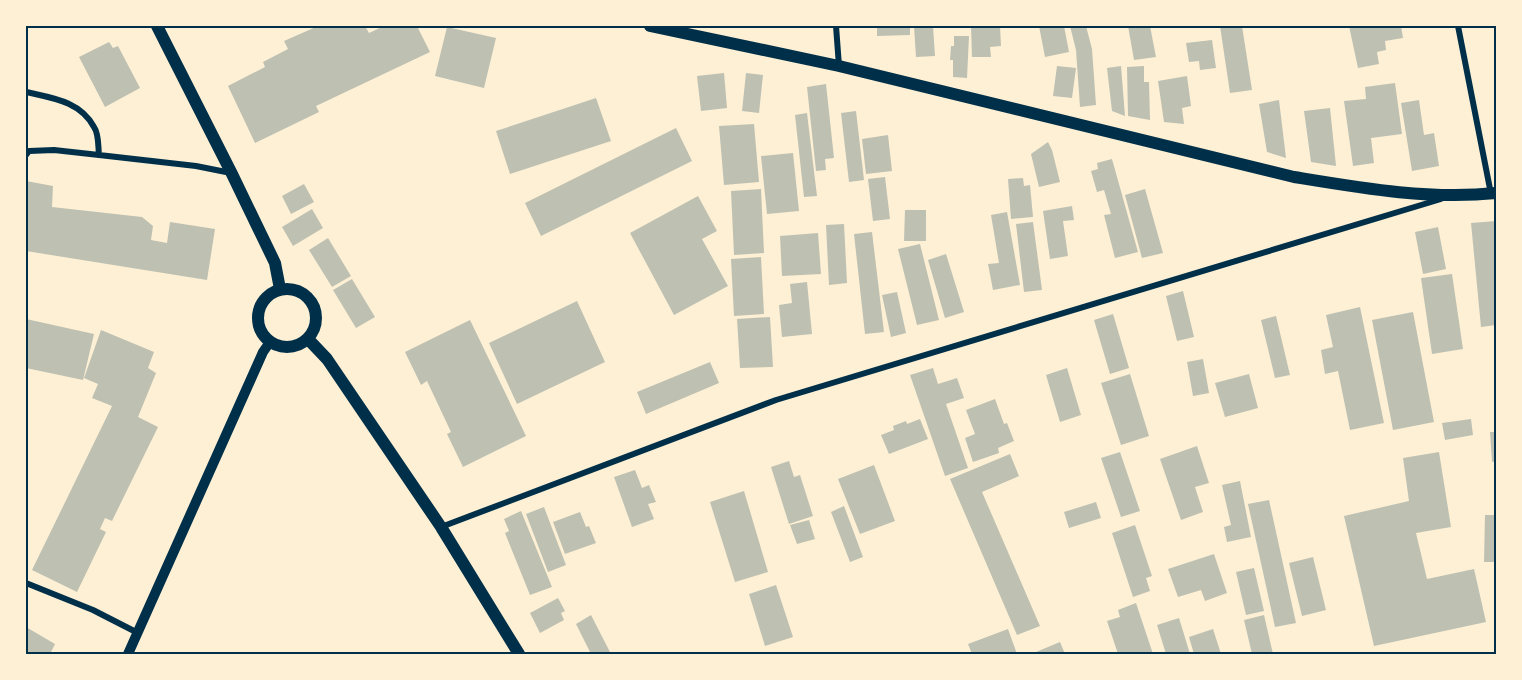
<svg xmlns="http://www.w3.org/2000/svg" width="1522" height="680" font-family="Raleway,sans-serif">
<rect width="100%" height="100%" fill="#fdf0d5"/>
<path fill="#bec0b2" d="M318 26H365L369 33 384 26H417L430 52 316 106 319 112 255 143 228 86 265 67 263 62 288 49 284 41Z
M877 26H910V35L877 36Z
M914 26H933L935 56 916 57Z
M971 26H1000L1001 46 990 47 991 57H972Z
M1039 26H1064L1069 52 1045 57Z
M1070 26H1086L1092 49 1096 105 1080 107 1076 50Z
M1128 26H1150L1156 57 1134 60Z
M1220 26H1242L1252 90 1230 93Z
M1349 26H1401L1403 38 1385 41 1386 50 1377 52 1379 64 1358 68Z
M447 27 496 38 484 88 435 76Z
M954 36H969L967 78 953 77V60H950L951 46H954Z
M1212 40 1216 68 1200 70 1199 61 1189 62 1186 43Z
M109 42 113 48 118 46 140 88 105 107 79 57Z
M1057 66 1076 68 1072 98 1053 96Z
M1121 66 1125 116 1112 111 1107 68Z
M1144 66V82H1149L1150 120 1128 116 1127 67Z
M724 73 727 108 701 111 697 76Z
M746 73 763 75 759 113 742 111Z
M1187 76 1191 106 1182 108 1184 124 1164 122 1158 81Z
M1395 83 1402 134 1371 138 1374 163 1353 166 1344 101 1366 99 1365 87Z
M826 84 834 158 825 159 826 170 816 171 807 87Z
M596 98 611 141 510 174 496 131Z
M1279 100 1286 158 1267 152 1259 104Z
M1419 100 1424 135 1434 133 1439 166 1412 171 1401 103Z
M1330 108 1336 166 1311 162 1304 111Z
M856 111 864 180 849 182 841 113Z
M807 113 817 196 804 197 795 115Z
M754 124 759 182 724 185 719 126Z
M676 128 692 161 541 236 525 203Z
M888 135 892 171 866 174 862 139Z
M1048 142 1052 150 1060 182 1039 187 1031 154Z
M793 153 799 211 767 214 761 156Z
M1112 159 1138 252 1115 258 1104 215 1111 214 1104 190 1097 192 1091 171 1098 169 1097 163Z
M885 177 890 219 873 221 868 179Z
M1023 178 1024 186 1030 185 1033 217 1011 219 1008 179Z
M26 181 53 186 52 207 142 217 153 226 151 240 167 243 170 222 215 229 207 280 26 251Z
M304 184 314 202 291 214 282 196Z
M761 189 764 253 734 255 731 191Z
M1145 189 1163 253 1142 258 1125 195Z
M698 196 717 231 702 239 728 286 674 315 630 233Z
M1072 206 1074 220 1063 221 1068 256 1050 259 1043 211Z
M312 209 323 228 293 246 282 227Z
M905 210H926V241H904Z
M1007 212 1020 285 993 290 988 264 999 263 991 215Z
M1496 221V325L1481 327 1471 223Z
M1033 222 1042 290 1024 292 1016 224Z
M844 224 847 283 829 285 826 225Z
M1438 227 1446 269 1423 274 1415 232Z
M872 232 884 332 865 334 854 234Z
M818 233 821 274 782 276 780 236Z
M328 238 351 276 332 287 309 250Z
M920 244 939 320 917 325 898 249Z
M946 254 964 312 945 318 928 260Z
M761 257 764 314 734 316 731 259Z
M1452 274 1463 349 1432 354 1421 278Z
M352 279 375 317 356 328 333 290Z
M807 282 812 334 782 337 779 305 792 303 790 284Z
M1183 291 1194 337 1177 341 1166 296Z
M897 292 906 333 891 337 882 295Z
M577 301 605 362 517 404 489 343Z
M1360 307 1384 423 1350 430 1338 371 1325 374 1321 350 1333 347 1326 315Z
M1413 312 1434 422 1393 430 1372 320Z
M1113 314 1129 368 1110 374 1094 320Z
M1276 316 1290 375 1275 378 1261 320Z
M770 317 773 367 740 368 737 319Z
M26 319 94 334 83 380 26 368Z
M470 320 526 436 463 467 447 434 451 432 427 381 421 385 405 352Z
M101 330 154 352 148 368 156 373 138 417 158 427 112 521 105 518 100 529 106 532 77 592 32 570 112 406 92 398 98 384 84 378Z
M1203 359 1209 393 1193 396 1187 362Z
M710 362 719 383 646 414 637 392Z
M933 368 938 384 957 378 964 398 946 404 968 468 945 476 910 375Z
M1067 368 1081 415 1060 422 1046 375Z
M1130 374 1149 436 1121 445 1101 383Z
M1249 374 1258 408 1225 417 1215 383Z
M995 399 1004 424 1007 423 1014 441 998 448 999 453 973 462 965 438 975 434 966 410Z
M920 419 928 439 889 454 881 435 894 430 893 426 906 421 907 424Z
M1471 419 1473 435 1445 440 1442 423Z
M1490 432H1496V461L1492 462Z
M1197 446 1209 483 1195 487 1203 512 1181 520 1160 459Z
M1120 452 1140 511 1121 517 1101 458Z
M1439 452 1451 527 1416 533 1427 579 1474 569 1486 622 1374 646 1344 516 1409 501 1403 458Z
M1010 454 1019 476 982 492 1040 626 1017 635 950 479Z
M789 461 794 477 800 475 813 516 789 524 771 467Z
M874 465 895 521 860 534 838 479Z
M635 470 642 488 649 485 656 502 648 504 654 519 632 527 614 477Z
M1240 481 1251 537 1227 542 1224 527 1231 525 1222 485Z
M744 491 768 572 735 582 710 502Z
M1269 500 1296 623 1275 627 1248 504Z
M1096 502 1101 518 1069 528 1064 512Z
M844 506 863 557 850 562 831 512Z
M544 507 566 565 548 572 526 514Z
M521 511 552 587 530 595 505 533 509 531 504 519Z
M580 512 586 527 589 526 596 543 565 554 553 522Z
M1485 515H1496V562H1484Z
M809 520 815 539 797 544 790 525Z
M1135 525 1152 576 1146 578 1150 591 1133 597 1112 533Z
M1214 554 1227 593 1205 601 1201 590 1178 597 1168 569Z
M1313 557 1326 610 1302 616 1289 563Z
M1254 568 1264 611 1246 615 1236 572Z
M776 585 793 637 765 646 749 594Z
M558 598 565 611 561 613 564 620 540 633 530 613Z
M1136 603 1153 654H1118L1107 621 1120 617 1118 610Z
M591 615 611 654H591L576 624Z
M1264 615 1273 654H1252L1244 620Z
M1179 618 1190 654H1166L1157 625Z
M26 627 55 644 50 654H26Z
M1008 629 1017 654H972L968 644Z
M1213 629 1221 654H1194L1189 637Z
M1060 642 1065 654H1037L1036 652Z"/>
<g fill="none" stroke-linecap="round" stroke-linejoin="round">
<path stroke="#003049" stroke-width="6" d="M836 26 839 66
M1458 26 1491 194
M26 92C52 98 80 101 94 127 99 134 98 146 99 155
M26 155 29 151 54 150 99 155 196 166 231 173
M441 527 776 400 1441 199
M26 583 93 610 138 633"/>
<path stroke="#003049" stroke-width="10" d="M128 654 263 352 270 342"/>
<path stroke="#003049" stroke-width="12" d="M157 26 232 174 275 263 280 289
M650 26 839 66 1294 177C1361 188 1429 200 1496 193
M258 318a29 29 0 1 1 58 0a29 29 0 1 1-58 0Z
M308 339 327 359 441 527 519 654"/>
</g>
<rect width="1522" height="680" fill="none" stroke="#fdf0d5" stroke-width="54"/>
<rect x="27" y="27" width="1468" height="626" fill="none" stroke="#003049" stroke-width="2"/>
</svg>
